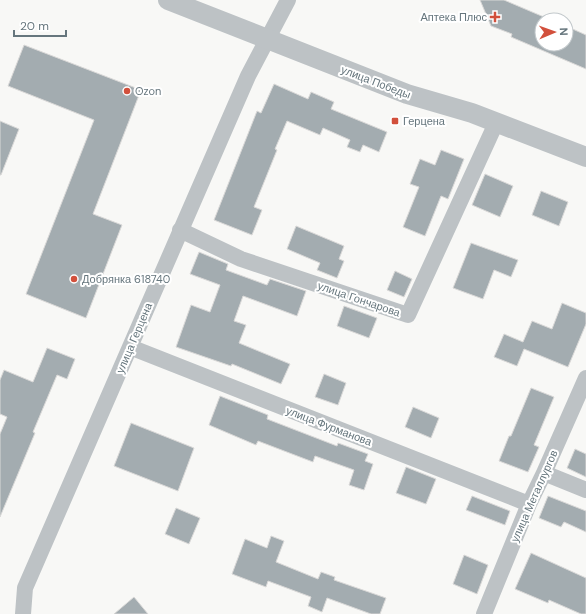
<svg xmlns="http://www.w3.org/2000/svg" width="586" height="614" font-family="'DM Sans',sans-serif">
<rect width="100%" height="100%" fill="#f8f8f6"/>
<path fill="#a3acb0" stroke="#dad9d8" d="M480 0H504L551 20H542V44H566V26L586 35V69L511 37 512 34 491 26Z
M24 45 141 90 93 214 122 225 86 318 26 294 94 120 8 86Z
M274 84 308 99 311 92 334 102 331 109 387 132 379 152 363 145 360 152 347 147 350 140 323 128 320 135 287 121 275 149 277 150 254 207 262 210 252 235 214 220 257 111 261 113Z
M0 121 19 129 1 175H0Z
M441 150 464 159 448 199 441 196 425 236 403 227 419 187 410 184 420 159 435 165Z
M485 174 513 186 500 217 472 205Z
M541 191 568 202 559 226 532 215Z
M296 226 344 246 339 259 344 261 337 278 317 270 320 263 287 249Z
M471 243 518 260 511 277 494 270 483 299 453 288Z
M199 252 228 264 226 270 267 285 270 279 306 291 297 316 243 296 234 321 246 325 239 343 290 364 281 384 232 364 231 366 176 347 191 305 210 312 220 285 190 274Z
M395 271 412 279 404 297 387 290Z
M562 303 586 313V324L568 367 524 349 517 366 494 357 504 334 523 342 532 321 552 329Z
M344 306 377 318 369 338 337 326Z
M47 348 75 359 67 379 57 375 33 432 35 433 0 517V434L7 417 0 414V380L4 370 33 382Z
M324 374 346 383 338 405 315 397Z
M531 388 554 397 534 445 539 447 528 472 499 461 509 436H511Z
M220 396 268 415 267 419 337 446 338 443 368 454 365 461 373 464 364 490 349 485 354 470 315 456 313 462 258 441 256 445 209 425Z
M413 407 439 418 431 438 405 427Z
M131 423 194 448 178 491 114 466Z
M575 449 586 454V477L567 468Z
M406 467 436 479 426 504 396 493Z
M472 496 510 511 505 525 466 510Z
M548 496 586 511V532L564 522 561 527 539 518Z
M176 508 200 518 189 544 165 534Z
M271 536 284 541 276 562 318 579 321 572 335 577 334 580 386 598 380 614H371L327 598 322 612 308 606 311 597 268 581 266 587 232 574 245 539 267 548Z
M531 553 586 578V614H581L549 600 548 603 515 589Z
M464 555 488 565 477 594 453 584Z
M134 597 148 614H114Z"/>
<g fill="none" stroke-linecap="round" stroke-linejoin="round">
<path stroke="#bdc2c5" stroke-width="16" d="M180 230 241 259 408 315 496 123
M130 347 529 504
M544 473 586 490
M23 614 25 588 248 76 288 0
M484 614 529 504 544 473 586 378"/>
<path stroke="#bdc2c5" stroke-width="20" d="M168 0 407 94 472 113 586 157"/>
</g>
<g fill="#d2503c" stroke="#fff" stroke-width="1.5">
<path d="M493 11h4v4h4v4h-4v4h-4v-4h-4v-4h4z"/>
<circle cx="127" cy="91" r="4"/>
<rect x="391" y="117" width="8" height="8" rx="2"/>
<circle cx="74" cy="279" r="4"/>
</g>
<g text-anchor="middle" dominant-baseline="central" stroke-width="4" stroke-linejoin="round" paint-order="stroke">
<g font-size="11" fill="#66767d" stroke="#fff" text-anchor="start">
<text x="487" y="17" text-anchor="end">Аптека Плюс</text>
<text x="135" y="91">Ozon</text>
<text x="403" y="121">Герцена</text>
<text x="82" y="279">Добрянка 618740</text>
</g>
<g font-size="11" fill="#66767d" stroke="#fff">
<text transform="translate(376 82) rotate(21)">улица Победы</text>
<text transform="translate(359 299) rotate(19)">улица Гончарова</text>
<text transform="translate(134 338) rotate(-67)">улица Герцена</text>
<text transform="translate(329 426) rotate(21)">улица Фурманова</text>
<text transform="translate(534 496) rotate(-66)">улица Металлургов</text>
</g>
</g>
<g transform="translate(554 32) rotate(88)"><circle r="19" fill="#ffffff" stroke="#c2c8cb"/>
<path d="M0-3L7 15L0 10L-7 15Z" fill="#d2503c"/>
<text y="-6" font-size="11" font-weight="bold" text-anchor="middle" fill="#66767d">N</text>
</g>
<path d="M14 30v6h52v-6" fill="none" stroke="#66767d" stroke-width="2"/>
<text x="20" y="30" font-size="12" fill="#66767d" stroke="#ffffff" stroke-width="3" paint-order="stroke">20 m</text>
</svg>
